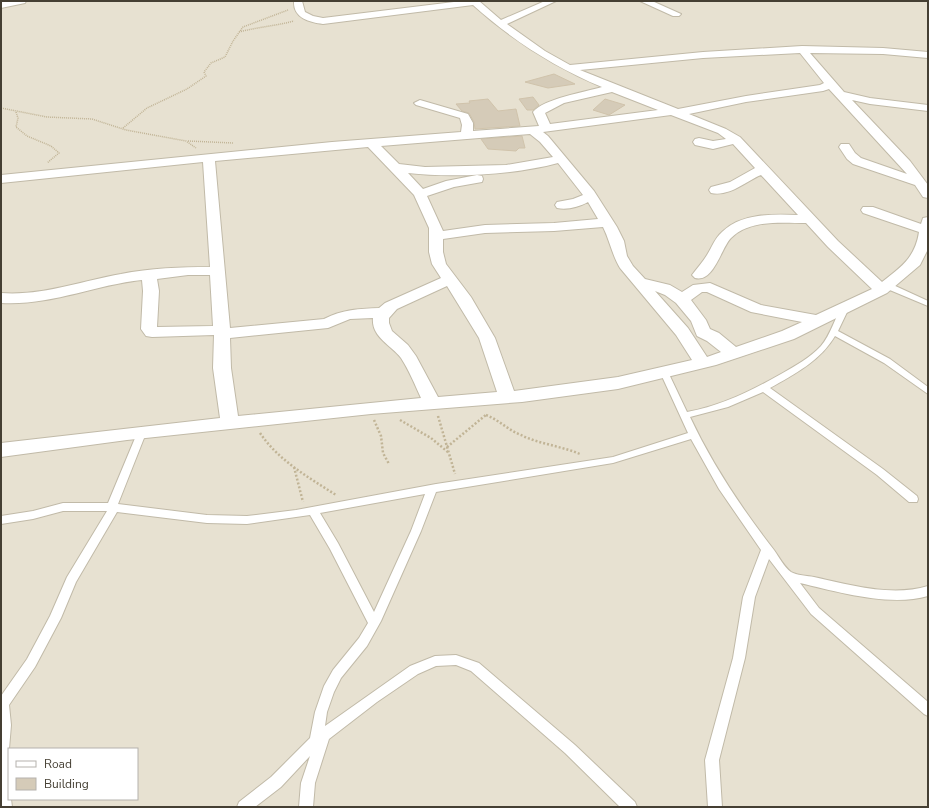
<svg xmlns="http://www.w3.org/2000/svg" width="929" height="808" font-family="'Nunito Sans',sans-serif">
<rect width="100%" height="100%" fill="#f3efe3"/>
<path fill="#e7e1d1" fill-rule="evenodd" d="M1 1H928V807H1ZM9 749H137V799H9Z"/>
<path fill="#d5cbb8" stroke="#d0c3ab" d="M554 74 575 84 548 88 525 82Z
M533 97 539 105 533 110H527L519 99Z
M488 99 498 111 516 109 520 126 475 129 474 122 469 113 462 111 456 104 470 103 469 101Z
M605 99 625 105 609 115 593 110Z
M522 136 525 148H519L516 151 488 149 481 139Z"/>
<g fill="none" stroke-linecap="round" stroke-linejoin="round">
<defs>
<path id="service" d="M885 284H891L928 301V306L885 288Z
M842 306H845L849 308 838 331 890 359 928 387V394L884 363 835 336C820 361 795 374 770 388L883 469 917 496 918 499 917 502H909L877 475 763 392 728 407 690 417C712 464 742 509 774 550 779 557 784 567 791 572 796 575 808 576 814 577 850 585 892 597 928 586V596C890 607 838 592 800 583L819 608 928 702V716L924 714 811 614 769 559 755 597 745 658 719 760 722 807H708L705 760 733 658 743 597 761 550 719 489 691 439 613 463 436 492 421 531 381 621 367 646 341 678 334 692 327 712 325 726 410 666 435 656 456 655 479 663 575 745 635 802 637 807H620L565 753 471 671 456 665 436 666 418 674 377 702 329 739 315 783 313 807H299L301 783 310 756 281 787 255 807H237L239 802 271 777 310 738 315 712 324 686 333 670 359 638 368 623 330 549 310 515 247 524 207 523 117 512 76 582 61 618 35 667 9 705 11 725 9 749V799H11L12 807H1V696L27 659 50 616 67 577 107 511H63L33 519 1 524V516L33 511 63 503H108L138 431 141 430 146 433 118 504 207 515 247 516 296 510 436 484 613 457 688 433 660 372 661 370H667L668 372 687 412C721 406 751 391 781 374 795 366 810 358 821 346 831 334 834 320 842 306ZM425 494 411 531 374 612 338 543 320 513Z"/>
<path id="minor" d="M8 1H26L25 3 1 8V2Z
M294 1H302L305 12 313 16 323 18 462 1H479L501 20 545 1H556L507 24 545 51 570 65 703 52 802 46 883 48 928 52V58L883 54 810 53 844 92 870 98 928 105V111L870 104 852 100 910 161 928 185V198L923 197 915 185 853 164 847 159 839 147 841 144H849L855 153 861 158 907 174 829 89 823 91 746 102 689 114 726 129 740 137 838 241 882 282C901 267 915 258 919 232L863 213 861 210 863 207H873L921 224 923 218 928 217V249L920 265 887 293 794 339 716 365 618 389 522 402 371 414 127 440 1 457V443L220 418 213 368 214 335 152 337 146 336 141 329 143 291 142 280C94 285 50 306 1 303V293C43 296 81 281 121 274 150 268 181 267 210 267L203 162 1 183V175L332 142 461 132 462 125 460 118 416 105 414 103 420 100 468 114 473 123V131L539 126 533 112C543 99 585 92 602 87 554 67 512 40 473 5L323 24C309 22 293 18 294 1ZM800 53 824 83 820 85 746 96 678 109 580 70 703 58ZM612 92 658 110 550 124 545 113 564 103ZM671 115 718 133 726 139 713 141 699 138 695 139 693 142 695 145 713 149 733 144 755 168 730 182 711 187 709 190 711 193C730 197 746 181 761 175L798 215C773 214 741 213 722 232 715 238 712 247 707 255 703 262 697 268 692 275L695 278C714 283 721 248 731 238 750 219 782 223 806 223L828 247 872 289 816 315 761 305 710 283 693 285 682 292 670 285 645 279 633 266 627 256 624 241 617 227 594 191 548 136 543 132ZM530 134 540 142 553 157 506 165 425 167 399 164 381 146ZM368 147 414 195 429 228V252L432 264 441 278 385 303 379 308C359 309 343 309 324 319L230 328 215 161ZM558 163 583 195 573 199 557 202 555 205 557 208C567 210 579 207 588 202L598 219 554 223 485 225 443 231 427 196 454 187 482 182 483 179 482 176 477 175 446 181 423 189 408 173C452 178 514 175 558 163ZM603 227C610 241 612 255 620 268L676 335 692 360 618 377 514 391 495 338 471 297 446 264 443 252V239L485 233 554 231ZM188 275H210L213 326 157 327 159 291 157 279ZM447 286 479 338 497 392 438 397 416 356 408 345 392 331 389 323V318L397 309ZM655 291 665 295 676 303 691 321 697 336 707 341 721 352 707 357 688 328ZM702 292H707L751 312 802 322 782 331 736 347 719 333 710 329 706 320 691 300ZM373 318C371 337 391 345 401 358 409 370 415 385 421 398L238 416 231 368 230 338 328 328 350 319Z
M640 1H652L681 14 679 16H673Z"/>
</defs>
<use href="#service" stroke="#c1baa8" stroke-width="2"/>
<use href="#minor" stroke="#c1baa8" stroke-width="2"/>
<path stroke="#c1b496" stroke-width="1.5" stroke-dasharray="1 1" stroke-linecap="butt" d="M239 32C258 27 275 26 294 21
M1 108 47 117 92 119 126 130 186 141 196 148
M16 112 18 118 16 127 27 136 51 146 59 153 47 163
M123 128 147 108 187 89 206 76 204 72 211 63 225 57 233 41 243 27 288 10
M188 141 233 143"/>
<path stroke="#c1b496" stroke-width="2.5" stroke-dasharray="2 2" stroke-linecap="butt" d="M486 415C499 420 508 430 521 435 539 444 561 446 580 454
M438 416 455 474
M374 420 381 436 383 453 389 464
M400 420 431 438 449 453
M260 433C279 461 308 477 336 495
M447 447 487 414
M294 467 303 502"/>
<use href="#service" fill="#fff" fill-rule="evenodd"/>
<use href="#minor" fill="#fff" fill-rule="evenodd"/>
</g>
<rect width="929" height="808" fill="none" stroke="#453f33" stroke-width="4"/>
<rect x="8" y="748" width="130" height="52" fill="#ffffff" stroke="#b5b2ad"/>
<rect x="16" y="761" width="20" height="6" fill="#ffffff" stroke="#b5b2ad"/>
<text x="44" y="768" font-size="12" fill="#453f33">Road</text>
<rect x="16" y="778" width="20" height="12" fill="#d5cbb8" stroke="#b5b2ad"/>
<text x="44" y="788" font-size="12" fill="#453f33">Building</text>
</svg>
